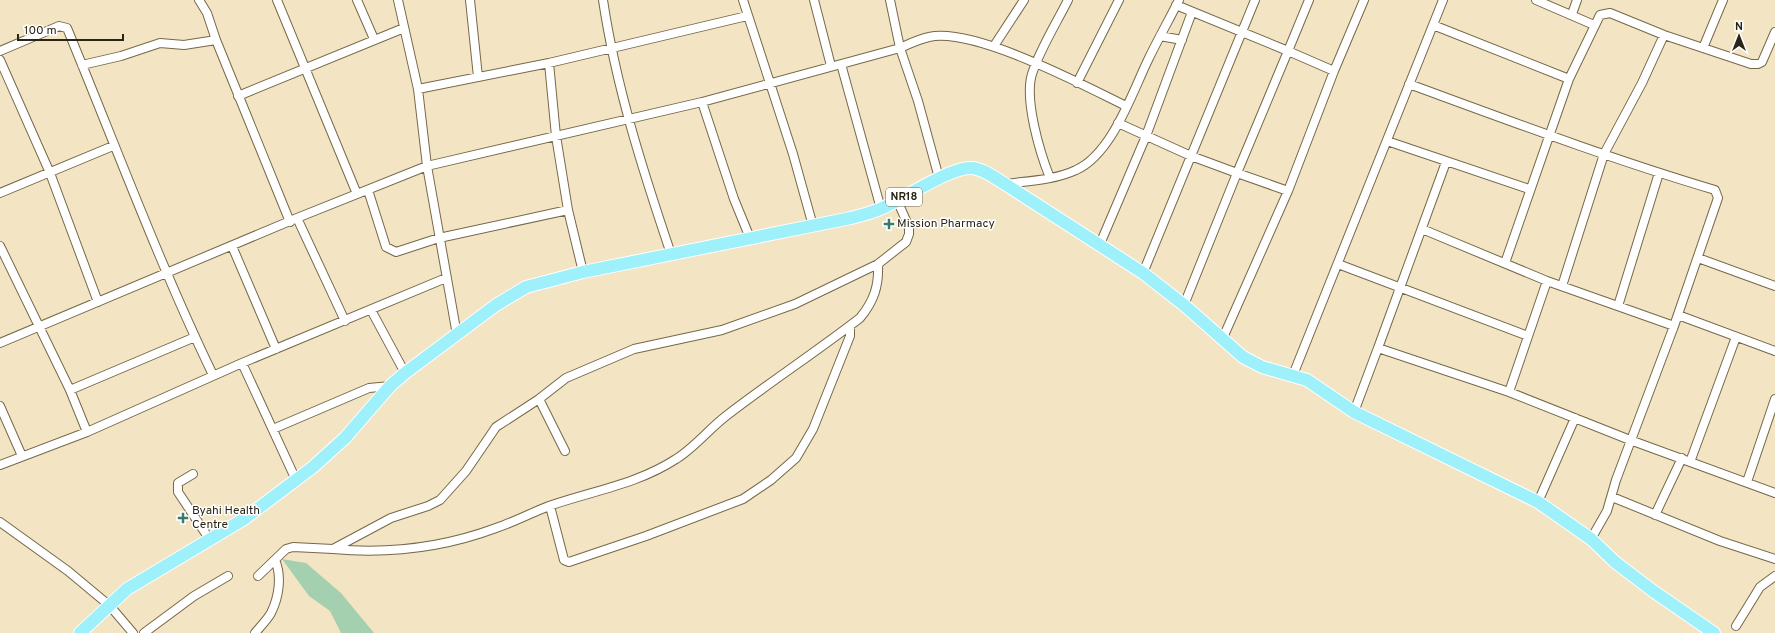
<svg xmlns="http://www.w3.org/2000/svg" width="1775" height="633" font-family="Overpass,sans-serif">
<rect width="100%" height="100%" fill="#f3e5c3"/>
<path fill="#a4d0b0" d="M282 559 306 563 341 593 374 633H341L330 611 309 596Z"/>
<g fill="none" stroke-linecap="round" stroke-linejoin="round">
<defs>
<path id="street" d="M199 0 207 13 216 40 290 222
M277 0 357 194
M357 0 374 39
M398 0 418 89 427 166 457 335
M470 0 478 77
M603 0C616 87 643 171 671 254
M743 0 793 154 813 226
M814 0 831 66
M1309 0 1288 51 1334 71
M1536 0 1594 25
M1572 14 1577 0
M1433 25 1569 79
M1160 36 1182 40
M994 46 1024 0
M1703 48 1723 0
M0 51 59 26 67 28C115 144 159 263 213 375
M0 60 50 173 98 302
M841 64 881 209
M82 65 121 56 160 43 184 45 216 40
M1077 83 1119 0
M1409 84C1510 121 1611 159 1715 190L1718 198 1674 326 1616 480 1607 511 1591 539
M418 89 549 63 747 16
M238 96 404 28
M702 102 734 199 750 238
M1118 123 1191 156 1237 173 1288 51 1176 5
M1387 141 1529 189
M939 178 918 101 900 48C909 44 919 39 929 37 974 27 1083 85 1126 106
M1050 178C1040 153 1024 100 1032 74 1040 49 1056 24 1068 0
M1005 184C1028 181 1055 180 1076 170 1112 154 1132 93 1148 60 1158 39 1169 20 1179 0
M368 190 386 247 396 252 439 238 568 210 556 136 549 63
M0 193 113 146
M568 210 583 272
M297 218 345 321
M1422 229 1547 281 1674 326
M1100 244 1146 136 1192 12
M0 246 70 390 87 432
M232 246 276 349
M1698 258 1775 286
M1505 263 1569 79 1600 15 1610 13 1664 35 1751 64H1758L1762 62 1775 32
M1338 264 1528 336
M1143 273 1255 0
M1562 286 1604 154 1642 83 1664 35
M1184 305 1237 173 1288 191
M1618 306 1659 173
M371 310 405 373
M1678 315 1775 351
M1222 340 1288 191 1334 71 1364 0
M0 343 297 218 427 166 702 102 900 48 890 0
M1378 348 1446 162
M242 363 296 480
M1293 375 1443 0
M70 390 195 337
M1509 392 1547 281
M539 399 565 451
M0 406 22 456
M1354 412 1378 348 1509 392 1630 440 1775 493
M273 429 369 388 390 386
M1690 462 1736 337
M0 465 87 432 242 363 446 278
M193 474 178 483V492L210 540
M1747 482 1775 399
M1612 497 1720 541 1775 559
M1538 502 1575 418
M550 506 564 560 569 562 646 536 743 499 771 480 796 458 813 429 850 336V326
M1655 515 1682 458
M0 522 68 571 110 606 133 633
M333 549C388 554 445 547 496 528 514 522 531 513 549 506 592 491 638 484 676 459 694 448 709 429 726 416 770 382 816 352 860 318 874 301 879 286 878 264
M258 576 286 549 293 547 333 549 391 518 428 506 440 500 466 471 496 427 539 399 566 378 634 349 722 330 795 304 878 264 906 242 909 234V227L897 200
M1736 626 1760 587 1775 576
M144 633 194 596 228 576
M255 633C260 627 267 620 271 613 279 597 282 576 275 560"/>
<path id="primary" d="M80 633 127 589 244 519 313 467 345 438 390 386 405 373 496 305 526 287 583 272 851 218C861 215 871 213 880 209 903 200 951 166 972 168 984 169 995 178 1005 184L1143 273 1184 305 1243 357 1262 367 1307 380 1354 412 1538 502 1591 539 1615 562 1653 591 1714 633"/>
</defs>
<use href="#street" stroke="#75684a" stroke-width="10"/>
<use href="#primary" stroke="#fff" stroke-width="14"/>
<use href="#street" stroke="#fff" stroke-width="8"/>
<use href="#primary" stroke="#9ef0fb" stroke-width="12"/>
</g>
<g fill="#387b6d" stroke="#fff" stroke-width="1.5">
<path d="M887 218h4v4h4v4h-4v4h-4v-4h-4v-4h4z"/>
<path d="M181 512h4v4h4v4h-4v4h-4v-4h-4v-4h4z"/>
</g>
<g text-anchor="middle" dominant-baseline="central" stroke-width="3" stroke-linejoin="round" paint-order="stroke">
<rect fill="#fff" stroke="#6a665d" stroke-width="1" x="886" y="188" width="36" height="18" rx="3"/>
<g font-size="11" font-weight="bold" fill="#2a2417">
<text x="904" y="197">NR18</text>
</g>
<g font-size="12" fill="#2a2417" stroke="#fff" text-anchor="start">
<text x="897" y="224">Mission Pharmacy</text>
<text x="192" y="511">Byahi Health<tspan x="192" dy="14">Centre</tspan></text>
</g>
</g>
<g transform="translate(1739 36)" stroke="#ffffff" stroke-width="3" paint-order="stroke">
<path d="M0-3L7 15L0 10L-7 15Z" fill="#2a2417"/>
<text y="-6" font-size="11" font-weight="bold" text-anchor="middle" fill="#2a2417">N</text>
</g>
<path d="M18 34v6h105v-6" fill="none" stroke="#2a2417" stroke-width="2"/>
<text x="24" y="34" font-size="12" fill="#2a2417" stroke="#ffffff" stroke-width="3" paint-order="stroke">100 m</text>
</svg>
